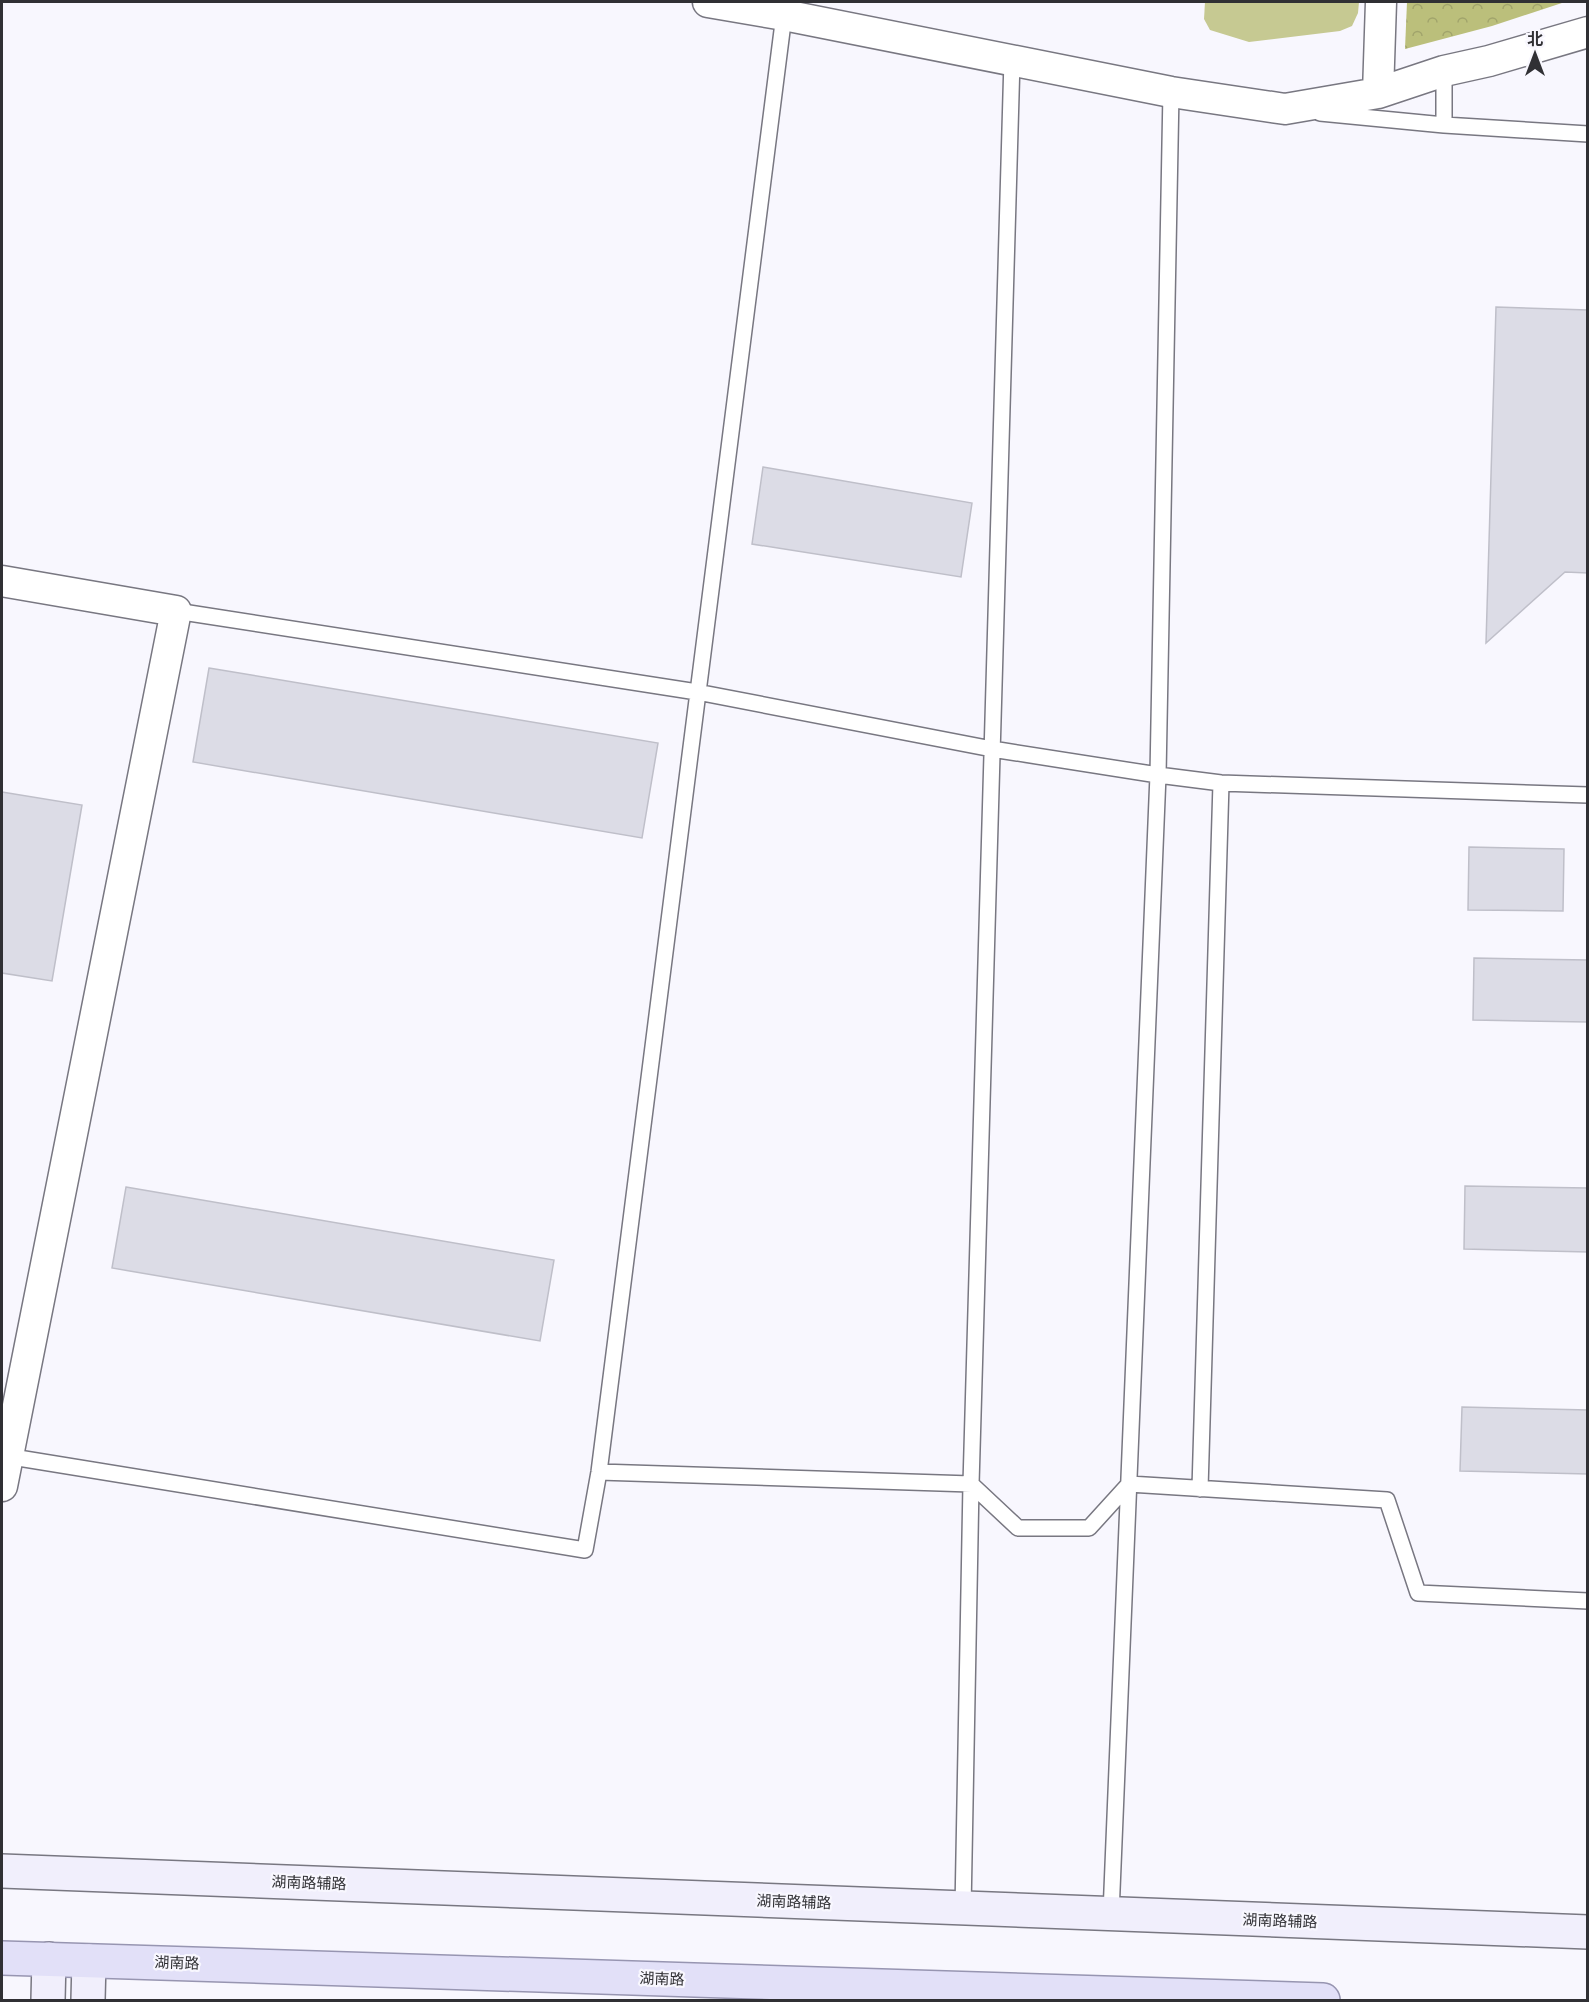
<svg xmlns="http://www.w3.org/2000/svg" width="1589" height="2002" font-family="'DM Sans','Noto Sans SC',sans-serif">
<defs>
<pattern id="forest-crowns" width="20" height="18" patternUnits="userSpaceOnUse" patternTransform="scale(1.5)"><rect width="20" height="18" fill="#bbbf7b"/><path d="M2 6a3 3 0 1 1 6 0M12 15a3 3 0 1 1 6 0" fill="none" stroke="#a1a46b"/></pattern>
</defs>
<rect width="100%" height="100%" fill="#f8f7fe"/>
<path fill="#c6c992" d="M1205 2H1359L1358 13 1352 26 1340 31 1249 42 1210 30 1204 19Z"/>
<path fill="url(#forest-crowns)" d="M1407 2H1565L1492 26 1405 49Z"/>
<path fill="#dcdce6" stroke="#bfbfc9" stroke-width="1.5" d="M1496 307 1588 310V573L1565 572 1486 643Z
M763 467 972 503 961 577 752 544Z
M209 668 658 743 642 838 193 762Z
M2 792 82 805 52 981 2 973Z
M1469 847 1564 849 1563 911 1468 910Z
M1474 958 1588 960V1022L1473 1020Z
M1465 1186 1588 1188V1252L1464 1249Z
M126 1187 554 1260 540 1341 112 1268Z
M1462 1407 1588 1410V1474L1460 1471Z"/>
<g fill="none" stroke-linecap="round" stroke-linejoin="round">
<defs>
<path id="lane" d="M1320 113 1444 125 1588 134
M1444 125V71
M176 611 697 692 992 749 1158 775 1221 783 1588 795
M6 1456 585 1550 599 1472 784 15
M599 1472 971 1484 1018 1528H1089L1129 1484 1387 1500 1418 1593 1588 1601
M1200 1489 1221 783
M963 1909 971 1484 1012 60
M1111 1914 1158 775 1171 92"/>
<path id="street" d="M708 2 784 15 1171 92 1285 109 1378 93 1444 71 1489 61 1588 32
M1378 93 1381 2
M2 581 176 611 2 1486"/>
<path id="secondary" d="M2 1871 1588 1932
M48 2000 49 1959
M88 2000 89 1961"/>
<path id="primary" d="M2 1958 1323 2000"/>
</defs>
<use href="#lane" stroke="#787781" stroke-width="18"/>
<use href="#street" stroke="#787781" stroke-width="33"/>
<use href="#secondary" stroke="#787781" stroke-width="36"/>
<use href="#primary" stroke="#9795b1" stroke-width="36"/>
<use href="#lane" stroke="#fff" stroke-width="15"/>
<use href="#street" stroke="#fff" stroke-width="30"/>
<use href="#secondary" stroke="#f1effc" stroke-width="33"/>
<use href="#primary" stroke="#e2e0f8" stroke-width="33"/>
</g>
<g text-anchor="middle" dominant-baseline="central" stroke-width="4.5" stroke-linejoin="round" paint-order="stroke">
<g font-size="15" fill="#303034" stroke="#f8f7fe">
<text transform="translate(309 1883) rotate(2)">湖南路辅路</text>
<text transform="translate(794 1902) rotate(2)">湖南路辅路</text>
<text transform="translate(1280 1921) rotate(2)">湖南路辅路</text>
<text transform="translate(177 1963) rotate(2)">湖南路</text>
<text transform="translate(662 1979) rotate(2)">湖南路</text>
</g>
</g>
<rect width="1589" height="2002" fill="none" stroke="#303034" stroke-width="6"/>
<g transform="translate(1535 54)" stroke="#f8f7fe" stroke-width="4.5" paint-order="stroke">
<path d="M0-4.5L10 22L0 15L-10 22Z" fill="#303034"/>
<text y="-9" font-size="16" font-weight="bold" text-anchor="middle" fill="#303034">北</text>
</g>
</svg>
